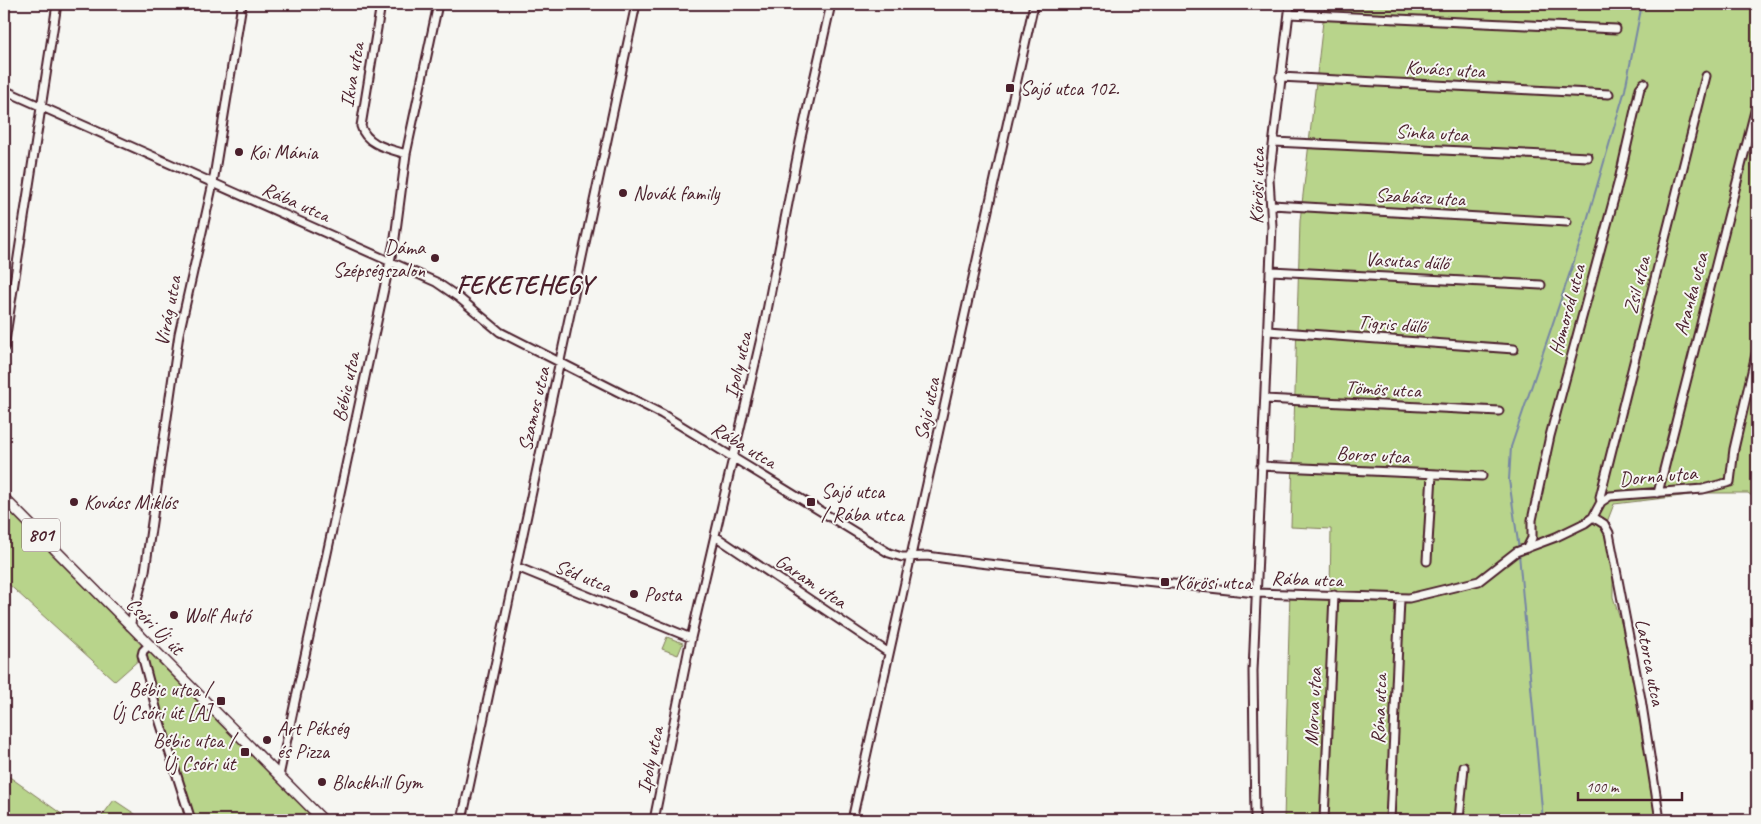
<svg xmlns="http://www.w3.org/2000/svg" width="1761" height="824" font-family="Caveat,sans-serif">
<rect width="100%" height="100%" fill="#f6f6f2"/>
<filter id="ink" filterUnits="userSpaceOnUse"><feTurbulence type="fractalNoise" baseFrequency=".02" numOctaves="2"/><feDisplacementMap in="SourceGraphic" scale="10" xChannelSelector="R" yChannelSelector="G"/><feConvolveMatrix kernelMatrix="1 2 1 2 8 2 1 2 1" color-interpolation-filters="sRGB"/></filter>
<g filter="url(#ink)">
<path fill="#b8d48b" stroke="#817a5b" d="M1325 4H1757V500L1748 493H1707L1614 504 1607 522 1603 524 1613 568V597L1631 654 1657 820H1284L1290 590 1330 591 1331 529 1291 527 1300 221Z
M4 498 323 820H185L141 658 115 681 4 580Z
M667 637 683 643 678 655 662 649Z
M4 773 70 820H4Z
M114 800 144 820H99Z"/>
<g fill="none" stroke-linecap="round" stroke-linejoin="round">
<path stroke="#7787a4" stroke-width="2" d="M1519 549 1509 480 1511 447 1583 234 1625 90 1642 4
M1519 554 1543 820"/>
<defs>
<path id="minor" d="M381 4 361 126C366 145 390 149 406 154
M1289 14 1616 29
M1280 77 1609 94
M4 90 436 282 458 297 500 332 662 414 889 553 902 557 927 556 979 563 1256 593 1409 598 1479 581 1516 552 1556 537 1585 523 1593 517 1601 502 1610 496 1703 489 1730 482 1734 449 1757 350
M1274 142 1588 157
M1272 205 1567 222
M1271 271 1541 285
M1268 331 1514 349
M4 348 57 4
M1265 399 1499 411
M1261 466 1482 476
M1658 493 1757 103
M1601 502 1600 497 1706 76
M1593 517 1604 524 1609 533 1641 699 1660 820
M715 536 889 653
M1527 548 1532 538V520L1550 436 1619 180 1640 88 1644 83
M1427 561 1432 474
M517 567 691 638
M130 626 145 571 179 334 213 183 242 4
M149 645 143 651 142 655 159 719 191 820
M279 776 395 238 406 154 438 4
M462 820 636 4
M654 820 691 638 765 321 800 142 831 4
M852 820 1034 4
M1255 820 1253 671 1272 226 1269 179 1290 4
M1324 820 1334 595
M1390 820 1400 599
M1459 820 1464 767"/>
<path id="major" d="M4 498 323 820"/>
</defs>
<use href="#minor" stroke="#4a1f2b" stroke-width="11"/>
<use href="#major" stroke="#4a1f2b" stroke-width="12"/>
<use href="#minor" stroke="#f6f6f2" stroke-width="7"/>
<use href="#major" stroke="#f6f6f2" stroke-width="9"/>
</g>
</g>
<g fill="#4a1f2b" stroke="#f6f6f2" stroke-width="2">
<rect x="1005" y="83" width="10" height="10" rx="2.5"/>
<circle cx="239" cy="152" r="5"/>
<circle cx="623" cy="193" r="5"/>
<circle cx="435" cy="258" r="5"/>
<circle cx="74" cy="502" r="5"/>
<rect x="806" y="497" width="10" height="10" rx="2.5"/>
<rect x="1160" y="577" width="10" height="10" rx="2.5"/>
<circle cx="634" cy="594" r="5"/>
<circle cx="174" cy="615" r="5"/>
<rect x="216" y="696" width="10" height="10" rx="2.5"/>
<circle cx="267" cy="740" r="5"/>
<rect x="240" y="747" width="10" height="10" rx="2.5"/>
<circle cx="322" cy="782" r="5"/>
</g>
<g text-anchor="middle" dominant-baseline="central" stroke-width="4" stroke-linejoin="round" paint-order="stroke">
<rect fill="#f6f6f2" stroke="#7e6067" stroke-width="1" x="22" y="518.5" width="38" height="33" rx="4"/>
<g font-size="19" font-weight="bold" fill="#4a1f2b">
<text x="41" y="535">801</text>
</g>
<g font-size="20" fill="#4a1f2b" stroke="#f6f6f2">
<text transform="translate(1445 69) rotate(3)">Kovács utca</text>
<text transform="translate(352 75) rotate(-80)">Ikva utca</text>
<text transform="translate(1432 133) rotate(3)">Sinka utca</text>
<text transform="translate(1257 186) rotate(-89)">Kőrösi utca</text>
<text transform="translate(1420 197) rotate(3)">Szabász utca</text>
<text transform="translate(296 202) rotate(24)">Rába utca</text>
<text transform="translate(1407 261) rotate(3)">Vasutas dűlő</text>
<text transform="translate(1637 285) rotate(-76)">Zsil utca</text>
<text transform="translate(1691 294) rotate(-75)">Aranka utca</text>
<text transform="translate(1567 310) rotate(-75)">Homoród utca</text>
<text transform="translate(168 311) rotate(-79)">Virág utca</text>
<text transform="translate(1392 324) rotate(4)">Tigris dűlő</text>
<text transform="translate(738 365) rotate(-77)">Ipoly utca</text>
<text transform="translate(346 387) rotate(-78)">Bébic utca</text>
<text transform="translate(1383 389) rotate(3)">Tömös utca</text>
<text transform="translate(534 409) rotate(-77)">Szamos utca</text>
<text transform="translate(927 409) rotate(-78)">Sajó utca</text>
<text transform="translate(744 445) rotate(31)">Rába utca</text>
<text transform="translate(1373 455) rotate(3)">Boros utca</text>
<text transform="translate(1658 476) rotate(-5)">Dorna utca</text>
<text transform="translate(583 576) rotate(22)">Séd utca</text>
<text transform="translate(1307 579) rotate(2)">Rába utca</text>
<text transform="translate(811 581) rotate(34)">Garam utca</text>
<text transform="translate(155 626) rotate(45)">Csóri Új út</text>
<text transform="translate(1650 662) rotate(79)">Latorca utca</text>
<text transform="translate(1313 707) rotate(-87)">Morva utca</text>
<text transform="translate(1379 709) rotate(-88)">Róna utca</text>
<text transform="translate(650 760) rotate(-78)">Ipoly utca</text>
</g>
<g font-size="20" fill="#4a1f2b" stroke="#f6f6f2" text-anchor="start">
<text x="1020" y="88">Sajó utca 102.</text>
<text x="249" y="152">Koi Mánia</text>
<text x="633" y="193">Novák family</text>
<text x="425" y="247" text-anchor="end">Dáma<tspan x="425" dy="23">Szépségszalon</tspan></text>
<text x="821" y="491">Sajó utca<tspan x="821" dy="23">/ Rába utca</tspan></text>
<text x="84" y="502">Kovács Miklós</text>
<text x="1175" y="582">Kőrösi utca</text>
<text x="644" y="594">Posta</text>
<text x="184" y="615">Wolf Autó</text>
<text x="211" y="689" text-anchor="end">Bébic utca /<tspan x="211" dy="23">Új Csóri út [A]</tspan></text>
<text x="277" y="728">Art Pékség<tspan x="277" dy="23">és Pizza</tspan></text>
<text x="235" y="740" text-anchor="end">Bébic utca /<tspan x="235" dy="23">Új Csóri út</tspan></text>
<text x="332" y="782">Blackhill Gym</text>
</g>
<g font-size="25" font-weight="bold" letter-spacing="1" fill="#4a1f2b" stroke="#f6f6f2">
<text x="525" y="285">FEKETEHEGY</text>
</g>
</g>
<rect width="1761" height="824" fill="none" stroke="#f6f6f2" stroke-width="20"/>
<rect x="10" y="10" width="1741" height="804" fill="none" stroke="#4a1f2b" stroke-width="2" filter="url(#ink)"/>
<path d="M1578 792v8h104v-8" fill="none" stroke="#4a1f2b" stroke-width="2.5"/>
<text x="1586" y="792" font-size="15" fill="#4a1f2b" stroke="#f6f6f2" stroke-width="4" paint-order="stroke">100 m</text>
</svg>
